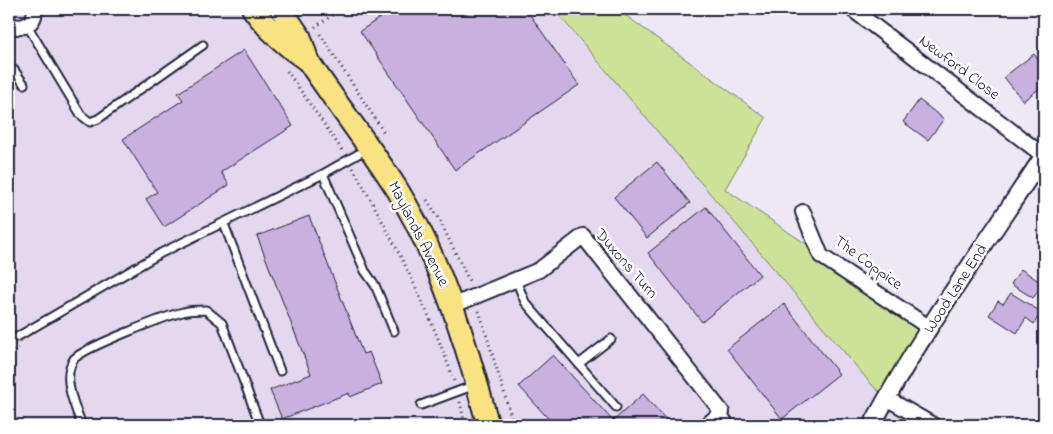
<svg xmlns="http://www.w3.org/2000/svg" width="1053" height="434" font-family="'Indie Flower',sans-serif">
<rect width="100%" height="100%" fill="#eee8f5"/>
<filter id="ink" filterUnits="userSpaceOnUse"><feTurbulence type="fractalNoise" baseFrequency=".02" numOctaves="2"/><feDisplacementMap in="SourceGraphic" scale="10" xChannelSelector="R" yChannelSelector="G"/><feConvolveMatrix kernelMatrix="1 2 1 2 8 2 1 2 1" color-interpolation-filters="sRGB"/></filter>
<g filter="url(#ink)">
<path fill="#e3d8ee" d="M9 9H554L872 385 918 425H9Z"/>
<path fill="#cde298" stroke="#78826a" d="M554 9H617L766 118 725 189 930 328 886 398 872 385Z"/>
<path fill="#c8b1df" stroke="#22223b" d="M393 9H526L579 85 455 170 360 31Z
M244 50 293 126 221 172 229 185 164 227 146 199 157 192 123 139 183 100 178 93Z
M1034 54 1044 68V85L1023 101 1004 77Z
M919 100 944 119 928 140 903 122Z
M657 162 690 203 647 238 614 197Z
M706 207 760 275 702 322 648 253Z
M309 216 363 354 369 352 382 384 350 397 349 393 282 419 270 390 311 374 257 236Z
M1021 269 1043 284 1033 298 1011 284Z
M1011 293 1041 312 1034 324 1026 318 1017 333 989 315 998 301 1003 304Z
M784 304 839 374 782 419 727 349Z
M553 355 613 421 643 394 671 425H554L519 386Z
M909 417 918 425H904Z"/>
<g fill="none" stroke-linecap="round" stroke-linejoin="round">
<defs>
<path id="service" d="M27 25 81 115 90 122 98 119 203 45
M9 69 14 70 24 84
M323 174 365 271 375 285 394 331
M224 224 280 371
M516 280 525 302 616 407
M17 337 161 253 323 174 367 149
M580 363 611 339
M421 405 475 385
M722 412 731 425
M82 425C75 407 61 377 74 359 83 348 166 316 183 312 190 310 198 310 206 310L222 323 260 425"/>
<path id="minor" d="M852 9 1044 156
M9 24C22 31 35 24 35 9
M803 212 821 256 930 328
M454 305 539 270 583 236 722 412 707 425
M886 398 933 425"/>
<path id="tertiary" d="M872 425C922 331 986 244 1044 155"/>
<path id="primary" d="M253 9C268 30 286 46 308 61
M281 9 300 37 308 61C337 104 369 145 397 189 442 263 466 342 488 425"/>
</defs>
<use href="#service" stroke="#22223b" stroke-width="11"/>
<use href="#minor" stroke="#22223b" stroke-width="18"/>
<use href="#tertiary" stroke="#22223b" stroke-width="20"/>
<use href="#primary" stroke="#22223b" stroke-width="25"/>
<path stroke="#22223b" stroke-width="3" stroke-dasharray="1 4" stroke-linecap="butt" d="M315 27 341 9
M320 34 385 134
M287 71 342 150
M353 168C392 237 428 306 454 381
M427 200 438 217 470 283
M479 311 514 425
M9 353 18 348
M460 402 465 425"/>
<use href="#service" stroke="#fff" stroke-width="7"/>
<use href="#minor" stroke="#fff" stroke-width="14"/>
<use href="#tertiary" stroke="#fff" stroke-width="16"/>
<use href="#primary" stroke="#f8e281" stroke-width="21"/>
</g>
</g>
<g text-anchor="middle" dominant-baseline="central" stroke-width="5" stroke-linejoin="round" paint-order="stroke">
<g font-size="16" fill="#22223b" stroke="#fff">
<text transform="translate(959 68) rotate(37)">Newford Close</text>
<text transform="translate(418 234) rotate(63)">Maylands Avenue</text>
<text transform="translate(868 263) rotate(36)">The Coppice</text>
<text transform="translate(626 264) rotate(49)">Duxons Turn</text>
<text transform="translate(956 289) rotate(-57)">Wood Lane End</text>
</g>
</g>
<rect width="1053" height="434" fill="none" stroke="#fff" stroke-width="30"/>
<rect x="15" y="15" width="1023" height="404" fill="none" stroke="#22223b" stroke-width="2" filter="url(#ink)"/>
</svg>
